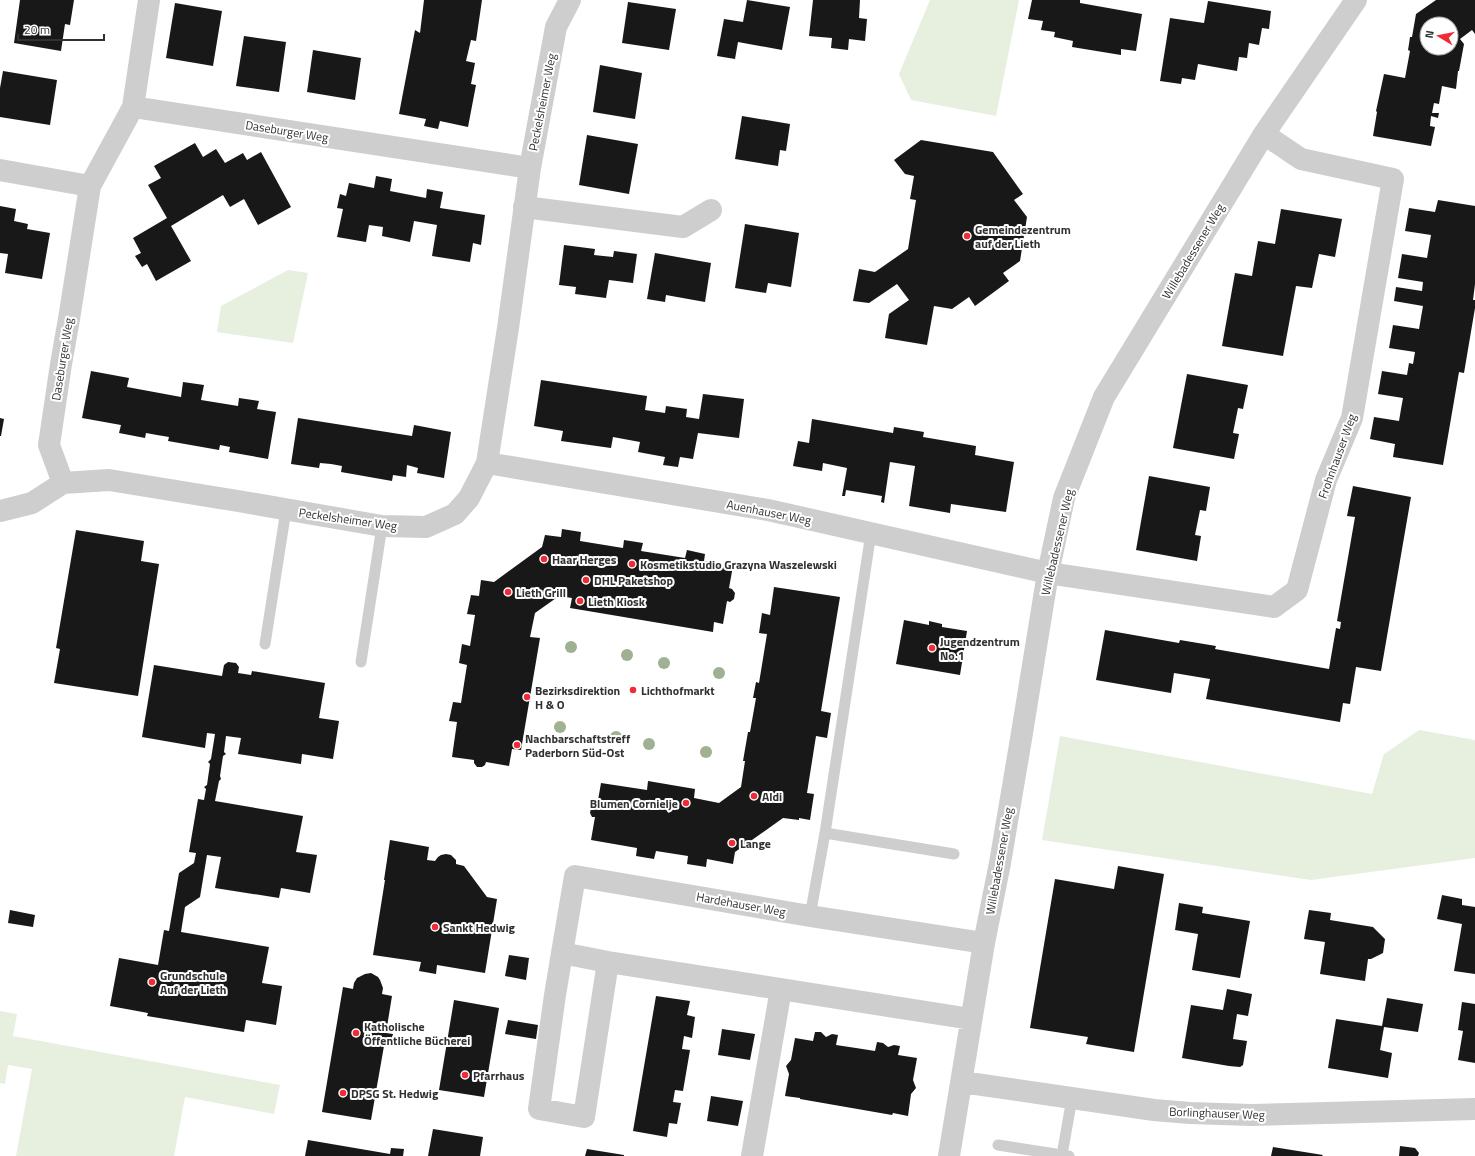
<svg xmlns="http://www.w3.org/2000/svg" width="1475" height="1156" font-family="'Titillium Web',sans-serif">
<rect width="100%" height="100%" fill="#fff"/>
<path fill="#e7efdf" d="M930 0H1019L996 116 911 100 899 74Z
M288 270 308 273 293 343 217 332 221 306Z
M1419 730 1475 740V858L1311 880 1042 840 1060 736 1372 794 1384 754Z
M0 1011 17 1014 13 1036 280 1085 274 1114 185 1097 174 1156H16L32 1069 8 1065 5 1084 0 1083Z"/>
<path fill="#181818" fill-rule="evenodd" d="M20 0H74L70 25 65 24 61 51 14 43Z
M424 0H482L476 41 471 40 466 61 475 63 471 84 476 85 468 127 440 121 438 129 424 126 426 119 399 114 415 30 420 33Z
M747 0 790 7 782 50 738 42 735 59 717 56 724 19 743 22Z
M813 0H860L859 18 867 19 865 41 849 39 848 50 831 48 832 38 809 36Z
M1032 0H1080V3L1142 14 1136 51 1121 49V55L1072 47 1073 41 1054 37 1055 32 1041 30 1043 21 1028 19Z
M1436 0H1475V34L1472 30 1460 39 1464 44 1459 71H1458L1456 89 1442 86 1439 104 1434 103 1432 113H1439L1438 118 1431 116 1430 126 1435 127 1431 146 1373 136 1377 112 1376 111 1384 74 1405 78 1410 51 1408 50 1409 44 1410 37H1412L1416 14ZM1427 24H1451V48H1427Z
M1208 1 1271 11 1269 29 1262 28 1259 45 1249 43 1247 58 1239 57 1237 71 1198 64 1195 80 1182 78 1181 84 1160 81 1170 18 1204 23Z
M628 2 676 9 669 50 622 43Z
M175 3 222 11 213 66 166 58Z
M244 36 286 42 279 92 236 86Z
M313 50 361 58 355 100 307 92Z
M600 65 642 73 635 119 593 112Z
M3 71 57 80 50 125 0 117V88Z
M742 116 790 124 786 151 780 150 778 166 735 159Z
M587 135 638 144 629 194 579 185Z
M921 140 993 152 1023 194 1014 200 1027 217 1020 261 1003 273 1009 281 975 306 969 297 952 309 934 306 927 345 885 338 889 314 909 300 897 284 869 303 853 301 859 269 875 272 908 249 916 200 910 199 914 176 905 174 894 160Z
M195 143 203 157 216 149 225 163 243 153 247 160 261 152 291 207 258 225 244 199 230 207 223 195 171 226 191 261 156 281 147 264 142 267 135 256 141 253 133 238 167 218 148 185 161 178 154 166Z
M376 176 392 179 390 191 426 198 427 189 443 192 440 208 485 215 481 245 473 243 470 262 432 256 437 225 414 221 410 242 382 236 383 227 369 225 366 242 337 237 343 209 337 208 340 194 346 196 349 183 374 188Z
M1438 200 1475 206V284L1473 300H1475V308L1464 373 1459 372 1443 465 1393 457 1395 444 1370 439 1374 417 1399 421 1401 409 1403 398 1378 394 1382 371 1407 375 1409 363 1413 364 1415 352 1389 348 1393 325 1419 329 1423 306 1394 301 1396 287 1422 291 1423 282 1398 278 1402 254 1427 258 1431 235 1405 231 1409 208 1435 212Z
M0 206 16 209 14 221 28 224 27 229 50 233 42 279 5 273 8 254 0 253Z
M1281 209 1342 219 1335 257 1319 254 1312 288 1296 286 1283 356 1222 346 1235 273 1252 276 1258 241 1275 244Z
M745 224 799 233 791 287 768 283 766 293 735 288Z
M564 245 595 249 594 255 613 257 614 251 637 254 633 283 609 280 606 298 575 294 576 287 559 285Z
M655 253 711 263 705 302 666 295 665 302 647 299Z
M91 371 129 378 127 387 181 397 183 382 204 385 201 400 238 406 239 398 259 401 257 409 276 412 268 459 229 452 230 447 220 445 219 450 168 441 169 437 157 435 146 433 145 438 119 433 121 425 82 418Z
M1187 374 1248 385 1243 409 1238 408 1233 433 1239 434 1234 459 1173 448Z
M541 380 647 396 645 410 665 413 666 406 687 409 686 417 699 419 703 394 744 399 739 438 698 433 693 459 680 457 678 467 663 465 665 457 638 452 640 442 613 437 611 448 561 441 563 431 534 426Z
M0 418 4 419 1 436H0Z
M298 418 412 436 414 425 451 432 444 478 417 473 418 468 407 465 406 477 393 475 392 481 341 472 342 466 331 464 320 463 319 468 291 464Z
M812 419 893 433 894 427 924 432 923 437 976 446 975 455 1014 462 1006 512 951 504 950 513 909 506 915 466 890 462 884 503 881 502 882 496 846 490 845 496H842L847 468 823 463 822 471 793 466 798 441 809 443Z
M1149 476 1210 487 1206 511 1200 510 1195 535 1201 536 1197 561 1136 550Z
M1353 486 1411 497 1381 671 1356 667 1350 704 1343 703 1340 722 1206 699 1210 679 1174 673 1171 693 1096 680 1105 630 1179 643 1180 640 1216 646 1215 649 1329 669 1336 628 1340 629 1341 622 1337 621 1355 517 1347 516Z
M562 529 581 532 580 541 623 548 624 540 643 543 641 551 685 558 687 550 705 554 704 561 733 566 729 588 732 589 735 593 734 599 730 602 727 601 723 624 714 622 713 632 570 608 572 598 559 596 535 613 530 637 540 638 521 750 512 749 509 766 486 762 485 765 482 767H477L474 763V760L452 757 457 722 449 721 453 702 461 703 467 665 459 663 462 644 470 646 475 615 467 614 471 595 479 596 481 580 494 582 542 547 545 535 561 537Z
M76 530 144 541 141 561 159 564 138 696 54 683 60 649 56 648Z
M774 587 840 597 821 711 831 713 827 738 816 736 807 793 814 794 810 820 799 818V820L783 818 735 852 733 864 707 859 706 867 687 864 688 856 656 851 654 859 636 856 637 848 591 840 595 817H592L590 813 591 808 594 805 597 806 601 783 647 790 648 781 695 789 694 798 719 803 741 787 745 761H743L748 732H750L756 698H753L756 682 759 683 767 634 759 633 762 613 770 615Z
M904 620 929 625V621L942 624V627L967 631 960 675 896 664Z
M228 662 236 663 239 667 238 673 251 675 252 671 325 683 319 718 339 721 333 759 302 754 301 764 238 754 241 738 226 736 224 752 226 754 223 756 220 776 221 779 219 781 215 801 303 816 296 852 317 855 310 893 281 888 279 898 215 888 221 857 207 855 200 897 185 907 181 932 269 947 262 983 282 986 276 1025 246 1020 244 1032 147 1016 148 1013 110 1006 119 958 158 965 164 930 169 931 179 873 194 863 196 853 189 852 198 799 204 800 206 789 204 787 207 785 210 764 208 762 211 759 215 734 207 733 205 748 142 737 154 665 222 676 224 665Z
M390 840 429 847 427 860 435 861 438 857 441 855 446 854 451 855 456 860V864L464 866 487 897 497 899 485 973 437 965 436 974 419 971 421 962 373 955 385 880H384Z
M1118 866 1164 874 1134 1052 1086 1044 1088 1037 1030 1028 1055 879 1114 889Z
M1442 895 1462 899V905L1475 907V974L1454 971 1462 924 1437 919Z
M1179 903 1203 907 1202 913 1250 921 1240 978 1192 970 1198 934 1175 930Z
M10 910 35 915 33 927 8 923Z
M1309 910 1331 913 1330 920 1373 927 1385 939 1383 953 1371 959H1368L1365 981 1320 974 1325 942 1304 939Z
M509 955 529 958 526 980 505 976Z
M371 973 378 977 380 980 383 988 382 994 392 996 386 1033 393 1034 390 1046H384L371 1120 322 1112 343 987 353 989 354 983 357 978 365 974Z
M1227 989 1252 994 1248 1016 1237 1014 1233 1039 1247 1041 1243 1065 1240 1067 1229 1066 1182 1058 1191 1005 1223 1010Z
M656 996 690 1001 687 1015 695 1017 692 1038 684 1036 682 1049 690 1050 683 1091 675 1090 673 1102 681 1103 677 1124 669 1123 667 1137 633 1131Z
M1387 998 1423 1004 1418 1032 1384 1027 1380 1050 1392 1053 1388 1078 1328 1068 1336 1019 1382 1026Z
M454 1000 499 1008 484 1097 439 1090Z
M1462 1002 1475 1004V1063L1458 1060 1463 1031 1458 1030Z
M508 1020 538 1025 536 1039 505 1034Z
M722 1029 755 1034 750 1060 718 1055Z
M815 1032H821L826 1037 832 1034 838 1035 836 1045 856 1048 875 1051 877 1042 883 1043 888 1047 894 1045 900 1046 898 1055 917 1058 913 1080 916 1088 911 1094 908 1116 893 1113 892 1115 800 1099V1098L785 1096 789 1074 786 1066 791 1060 795 1038 813 1041Z
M711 1096 743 1101 738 1126 707 1121Z
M433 1129 483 1137 480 1156H428Z
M308 1140 390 1154 391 1148 404 1149 403 1156H305Z
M1400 1146 1415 1148 1419 1153 1418 1156H1399Z
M1273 1147 1323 1155 1322 1156H1271Z
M587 1149 624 1155V1156H585Z"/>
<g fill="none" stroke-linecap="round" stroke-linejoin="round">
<path stroke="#cecece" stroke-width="11" d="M265 644 286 510
M361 662 382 526
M825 833 954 854
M810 916 825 833 871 533
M998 1145 1062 1155
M1069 1156 1062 1155 1072 1098"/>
<path stroke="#cecece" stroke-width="22" d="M133 107 149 0
M0 170 90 186 133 107 530 168
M524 207 683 227 711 210
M487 463 768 510 1048 573 1274 607 1297 590 1326 480 1352 418 1393 179 1301 159 1264 134
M63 483 49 445 61 364 69 319 90 186
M0 511 32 503 63 483 109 480 238 501 382 526 426 527 455 514 469 498 487 463 508 328 530 168 556 27 570 0
M562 953 555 995 539 1109 584 1117 608 962
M971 1019 608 962 562 953 575 876 810 916 984 943
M962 1082 1154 1110 1190 1113 1251 1115 1475 1109
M752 1156 781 989
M949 1156 984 943 1000 863 1021 739 1048 573 1064 498 1104 397 1264 134 1356 0"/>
</g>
<g fill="#a0b193">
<circle cx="571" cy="647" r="6"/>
<circle cx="627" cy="655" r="6"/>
<circle cx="664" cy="663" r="6"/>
<circle cx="719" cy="673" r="6"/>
<circle cx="560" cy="727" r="6"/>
<circle cx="616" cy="737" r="6"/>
<circle cx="649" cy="744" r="6"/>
<circle cx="706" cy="752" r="6"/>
</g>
<g fill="#f02b37" stroke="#fff" stroke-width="1.5">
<circle cx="967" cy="236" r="4"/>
<circle cx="544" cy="559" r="4"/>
<circle cx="632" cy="564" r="4"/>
<circle cx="586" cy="580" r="4"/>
<circle cx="508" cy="592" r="4"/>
<circle cx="580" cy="601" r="4"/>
<circle cx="932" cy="648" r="4"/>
<circle cx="633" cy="690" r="4"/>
<circle cx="527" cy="697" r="4"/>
<circle cx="517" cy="745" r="4"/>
<circle cx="754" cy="796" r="4"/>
<circle cx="686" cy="803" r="4"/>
<circle cx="732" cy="843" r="4"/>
<circle cx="435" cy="927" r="4"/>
<circle cx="152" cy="982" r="4"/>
<circle cx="356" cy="1033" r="4"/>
<circle cx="465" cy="1075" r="4"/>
<circle cx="343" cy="1093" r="4"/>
</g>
<g text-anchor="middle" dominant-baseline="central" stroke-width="4" stroke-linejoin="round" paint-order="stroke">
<g font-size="12" fill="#313131" stroke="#fff">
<text transform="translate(542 102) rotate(-79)">Peckelsheimer Weg</text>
<text transform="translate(287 131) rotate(9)">Daseburger Weg</text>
<text transform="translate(1193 251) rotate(-59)">Willebadessener Weg</text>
<text transform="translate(62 359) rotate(-81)">Daseburger Weg</text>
<text transform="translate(1337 456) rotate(-70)">Frohnhauser Weg</text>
<text transform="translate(769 512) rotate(11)">Auenhauser Weg</text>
<text transform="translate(348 519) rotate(8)">Peckelsheimer Weg</text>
<text transform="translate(1057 542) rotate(-77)">Willebadessener Weg</text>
<text transform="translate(999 861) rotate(-80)">Willebadessener Weg</text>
<text transform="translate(741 904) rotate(10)">Hardehauser Weg</text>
<text transform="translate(1217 1113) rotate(2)">Borlinghauser Weg</text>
</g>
<g font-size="12" font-weight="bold" fill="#313131" stroke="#fff" text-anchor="start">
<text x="975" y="229">Gemeindezentrum<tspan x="975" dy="14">auf der Lieth</tspan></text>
<text x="552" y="559">Haar Herges</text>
<text x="640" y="564">Kosmetikstudio Grazyna Waszelewski</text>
<text x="594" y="580">DHL Paketshop</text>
<text x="516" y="592">Lieth Grill</text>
<text x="588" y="601">Lieth Kiosk</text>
<text x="940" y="641">Jugendzentrum<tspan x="940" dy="14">No.1</tspan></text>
<text x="535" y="690">Bezirksdirektion<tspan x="535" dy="14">H &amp; O</tspan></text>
<text x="641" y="690">Lichthofmarkt</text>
<text x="525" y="738">Nachbarschaftstreff<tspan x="525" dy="14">Paderborn Süd-Ost</tspan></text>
<text x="762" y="796">Aldi</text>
<text x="678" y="803" text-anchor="end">Blumen Cornielje</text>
<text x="740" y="843">Lange</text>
<text x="443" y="927">Sankt Hedwig</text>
<text x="160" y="975">Grundschule<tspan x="160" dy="14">Auf der Lieth</tspan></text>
<text x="364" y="1026">Katholische<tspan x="364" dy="14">Öffentliche Bücherei</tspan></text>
<text x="473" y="1075">Pfarrhaus</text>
<text x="351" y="1093">DPSG St. Hedwig</text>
</g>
</g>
<g transform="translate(1439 36) rotate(280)"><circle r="19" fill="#ffffff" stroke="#adadad"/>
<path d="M0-3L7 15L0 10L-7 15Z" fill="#f02b37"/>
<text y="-6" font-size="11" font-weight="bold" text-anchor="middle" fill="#313131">N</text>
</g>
<path d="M18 34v6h86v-6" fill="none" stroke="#313131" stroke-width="2"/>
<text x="24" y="34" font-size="12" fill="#313131" stroke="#ffffff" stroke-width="3" paint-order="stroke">20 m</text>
</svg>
